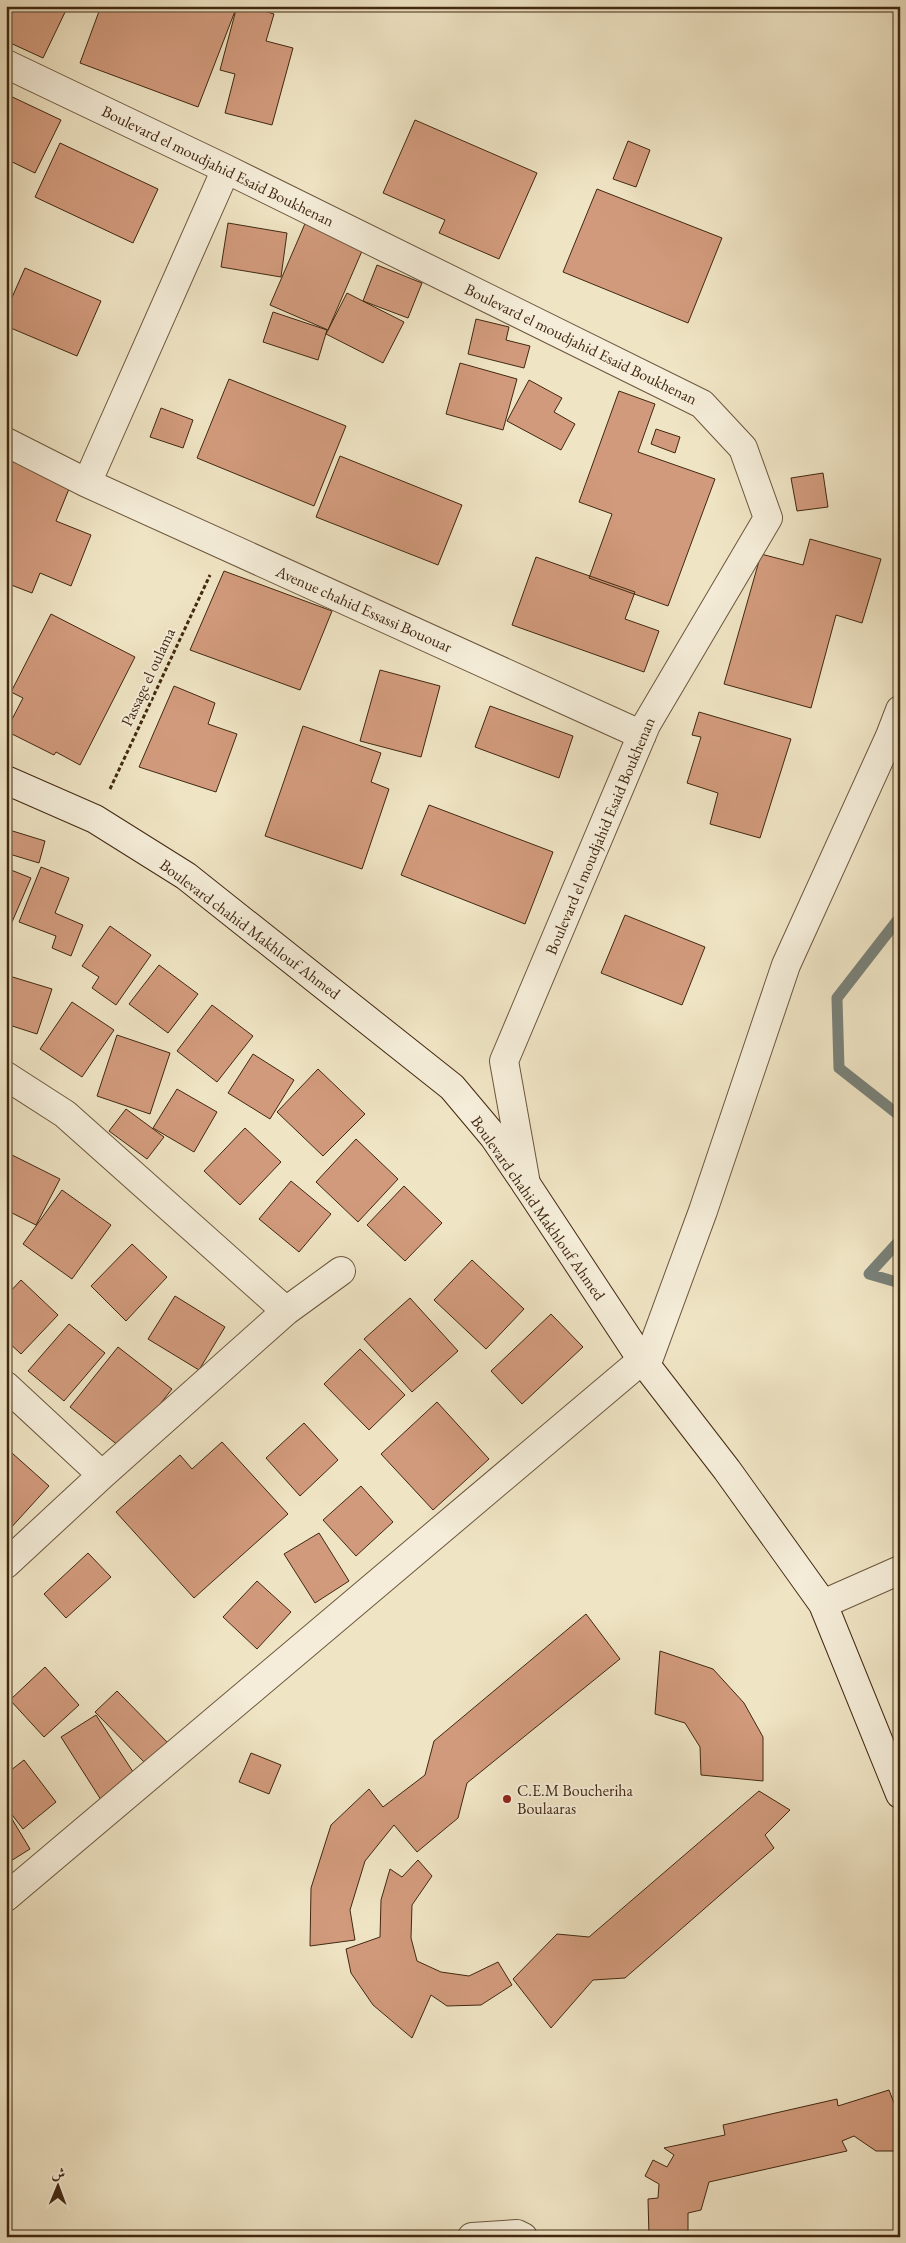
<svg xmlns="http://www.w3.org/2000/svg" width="906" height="2243" font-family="'EB Garamond',Amiri,serif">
<rect width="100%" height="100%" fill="#efe4c4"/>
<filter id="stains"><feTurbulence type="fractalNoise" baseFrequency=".004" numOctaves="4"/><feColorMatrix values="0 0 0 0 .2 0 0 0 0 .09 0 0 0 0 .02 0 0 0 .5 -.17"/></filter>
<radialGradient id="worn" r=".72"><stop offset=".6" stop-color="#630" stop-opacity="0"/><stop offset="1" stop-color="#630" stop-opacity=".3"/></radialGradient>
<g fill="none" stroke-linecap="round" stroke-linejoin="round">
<path stroke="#798179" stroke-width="11" d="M900 917 837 998 839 1068 900 1116
M900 1240 869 1274 900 1283"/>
</g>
<path fill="#d19a7c" stroke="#412810" d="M6 6H68L43 58 6 41Z
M101 6H237L198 107 80 63Z
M237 6H247L274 14 266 41 293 48 272 125 225 113 235 74 220 70Z
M6 94 61 120 35 173 6 159Z
M415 120 537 173 499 259 439 233 445 220 383 193Z
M628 141 650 150 636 187 613 179Z
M60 143 158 189 133 243 35 197Z
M597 189 722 238 688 323 563 272Z
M307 219 365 244 328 330 270 305Z
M228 223 287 233 281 277 221 267Z
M377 265 422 283 408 318 363 301Z
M25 268 101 301 77 356 6 326V311Z
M347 293 404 322 383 363 326 334Z
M273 312 327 330 318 360 263 342Z
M476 319 509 327 506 340 530 346 524 368 468 354Z
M460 363 517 379 503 430 446 414Z
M229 379 346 426 314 506 197 458Z
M529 380 562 398 554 412 575 424 561 450 507 421Z
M619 391 655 404 638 452 715 479 668 606 589 578 612 514 579 502Z
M161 408 193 420 183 448 150 437Z
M656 429 680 437 675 453 651 444Z
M340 456 462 505 438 565 316 517Z
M6 459 71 484 56 521 91 535 71 586 40 573 32 593 6 583Z
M823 473 828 507 797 511 791 478Z
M810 539 881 559 862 623 836 615 811 708 724 684 761 554 803 565Z
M536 557 635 592 625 619 659 631 644 672 512 625Z
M224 571 332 611 300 690 190 650Z
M51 614 135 657 80 765 56 752 54 755 6 731 23 698 11 692Z
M380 670 440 686 421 757 360 741Z
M174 686 215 703 208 724 237 734 216 792 139 767Z
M490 706 573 736 559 778 475 747Z
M699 712 791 739 760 838 710 824 718 793 687 783 701 737 692 735Z
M303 726 381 753 371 782 389 789 362 869 265 836Z
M429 805 553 852 525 924 401 875Z
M6 829 45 841 39 863 6 853Z
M41 867 69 878 55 913 83 925 71 956 52 948 56 936 19 922Z
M6 868 31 878 12 922 6 919Z
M625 915 705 947 682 1005 601 973Z
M110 926 151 955 116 1005 92 988 99 977 82 966Z
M159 965 198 994 168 1033 129 1004Z
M6 975 52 989 37 1034 6 1024Z
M72 1002 114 1030 82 1077 40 1049Z
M212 1005 253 1036 217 1082 177 1051Z
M117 1035 170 1053 150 1114 97 1096Z
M253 1054 294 1080 270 1119 228 1093Z
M318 1069 365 1114 323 1156 277 1112Z
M177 1089 217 1112 194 1152 153 1128Z
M126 1109 164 1137 147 1159 109 1131Z
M245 1128 281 1162 240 1205 204 1171Z
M356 1139 398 1179 358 1222 316 1182Z
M6 1152 60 1179 36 1225 6 1210Z
M291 1181 331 1214 299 1252 259 1219Z
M404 1186 442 1223 405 1261 367 1225Z
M62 1190 111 1225 72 1279 23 1244Z
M132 1244 167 1277 126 1321 91 1286Z
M472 1260 524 1309 486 1349 434 1300Z
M21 1280 58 1315 21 1354 6 1340V1296Z
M175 1296 225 1327 199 1370 148 1339Z
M410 1298 458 1351 412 1392 364 1339Z
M551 1314 583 1347 522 1404 491 1371Z
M69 1324 105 1353 64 1401 28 1371Z
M118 1347 172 1389 124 1450 70 1407Z
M360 1349 405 1395 369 1430 324 1384Z
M437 1402 489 1459 433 1510 381 1454Z
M304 1423 338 1460 300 1496 266 1458Z
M222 1442 288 1514 194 1598 116 1512 180 1455 192 1469Z
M12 1453 49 1486 8 1531 6 1529V1459Z
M361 1486 393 1522 356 1556 323 1520Z
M319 1533 349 1581 315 1603 284 1554Z
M88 1553 111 1577 66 1618 44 1594Z
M257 1581 291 1612 257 1649 223 1617Z
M586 1614 620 1659 467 1783 458 1818 417 1852 394 1825 365 1861 350 1910 355 1940 310 1946 311 1888 331 1825 369 1789 383 1807 425 1775 434 1741Z
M660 1651 713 1669 744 1703 763 1737V1781L701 1775 700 1747 685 1723 655 1714Z
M45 1667 79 1705 44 1737 10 1700Z
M117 1691 170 1745 148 1766 95 1712Z
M96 1715 139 1781 103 1803 61 1737Z
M251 1753 281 1765 269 1794 239 1782Z
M24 1760 56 1802 23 1829 6 1807V1774Z
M759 1791 790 1810 765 1835 774 1848 625 1978 593 1980 551 2028 513 1979 557 1934 589 1937Z
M6 1809 30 1849 6 1864Z
M418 1860 432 1876 412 1905 411 1938 417 1961 441 1972 469 1976 498 1962 512 1985 481 2005 447 2006 431 1995 412 2038 373 2005 351 1973 346 1949 380 1937 381 1900 390 1869 402 1877Z
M889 2090 898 2113 900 2111V2151H876L854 2136 842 2141 847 2151 709 2182 701 2210 688 2213V2237H649L648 2199 658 2198 659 2184 645 2176 653 2160 667 2167 674 2155 664 2148 725 2135 723 2125 837 2099 838 2106Z"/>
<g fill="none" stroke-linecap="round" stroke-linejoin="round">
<defs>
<path id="street" d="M6 64 226 169 702 404 743 448 768 518 646 725 504 1061 526 1184
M226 169 87 483 642 735
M6 442 87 483
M6 1076 65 1114 286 1311
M646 1366 703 1211 786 965 890 736 900 710
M6 1386 102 1475
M6 1564 102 1475 286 1311 341 1271
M823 1604 900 1570
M6 1897 642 1360
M472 2237 517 2234 523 2237"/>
<path id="secondary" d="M6 780 95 819 186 876 452 1087 494 1137 526 1184 642 1360 727 1470 823 1604 900 1794"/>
</defs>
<use href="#street" stroke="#6c573d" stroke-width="30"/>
<use href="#secondary" stroke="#412810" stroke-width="30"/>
<path stroke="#412810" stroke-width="3" stroke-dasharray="4 2.5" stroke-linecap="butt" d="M110 789 210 575"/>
<use href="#street" stroke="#f5edd9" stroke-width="28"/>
<use href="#secondary" stroke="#f5edd9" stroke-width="28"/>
</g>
<circle fill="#8f2418" stroke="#f5edd9" stroke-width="2" cx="507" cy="1799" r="5"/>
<g text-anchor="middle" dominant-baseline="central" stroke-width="4" stroke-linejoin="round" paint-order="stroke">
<g font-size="16" fill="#412810" stroke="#f5edd9">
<text transform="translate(218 166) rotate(26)">Boulevard el moudjahid Esaid Boukhenan</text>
<text transform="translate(581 344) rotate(26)">Boulevard el moudjahid Esaid Boukhenan</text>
<text transform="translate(364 609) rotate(24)">Avenue chahid Essassi Bououar</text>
<text transform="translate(148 677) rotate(-65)">Passage el oulama</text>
<text transform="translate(600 836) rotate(-67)">Boulevard el moudjahid Esaid Boukhenan</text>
<text transform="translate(250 929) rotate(37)">Boulevard chahid Makhlouf Ahmed</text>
<text transform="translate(538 1208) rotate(55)">Boulevard chahid Makhlouf Ahmed</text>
</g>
<g font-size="16" fill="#412810" stroke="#f5edd9" text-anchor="start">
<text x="517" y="1790">C.E.M Boucheriha<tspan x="517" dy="18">Boulaaras</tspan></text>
</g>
</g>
<rect width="906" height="2243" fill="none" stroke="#efe4c4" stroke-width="25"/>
<rect x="8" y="8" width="891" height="2228" fill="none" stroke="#412810" stroke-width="2.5"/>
<rect x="12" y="12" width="881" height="2218" fill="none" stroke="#412810"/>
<g transform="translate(58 2186) rotate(1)" stroke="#f5edd9" stroke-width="4" paint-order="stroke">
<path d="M0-4L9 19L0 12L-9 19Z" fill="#412810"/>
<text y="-8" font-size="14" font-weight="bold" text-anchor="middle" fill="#412810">ش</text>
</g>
<rect width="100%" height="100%" filter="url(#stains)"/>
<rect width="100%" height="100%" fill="url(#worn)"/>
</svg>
